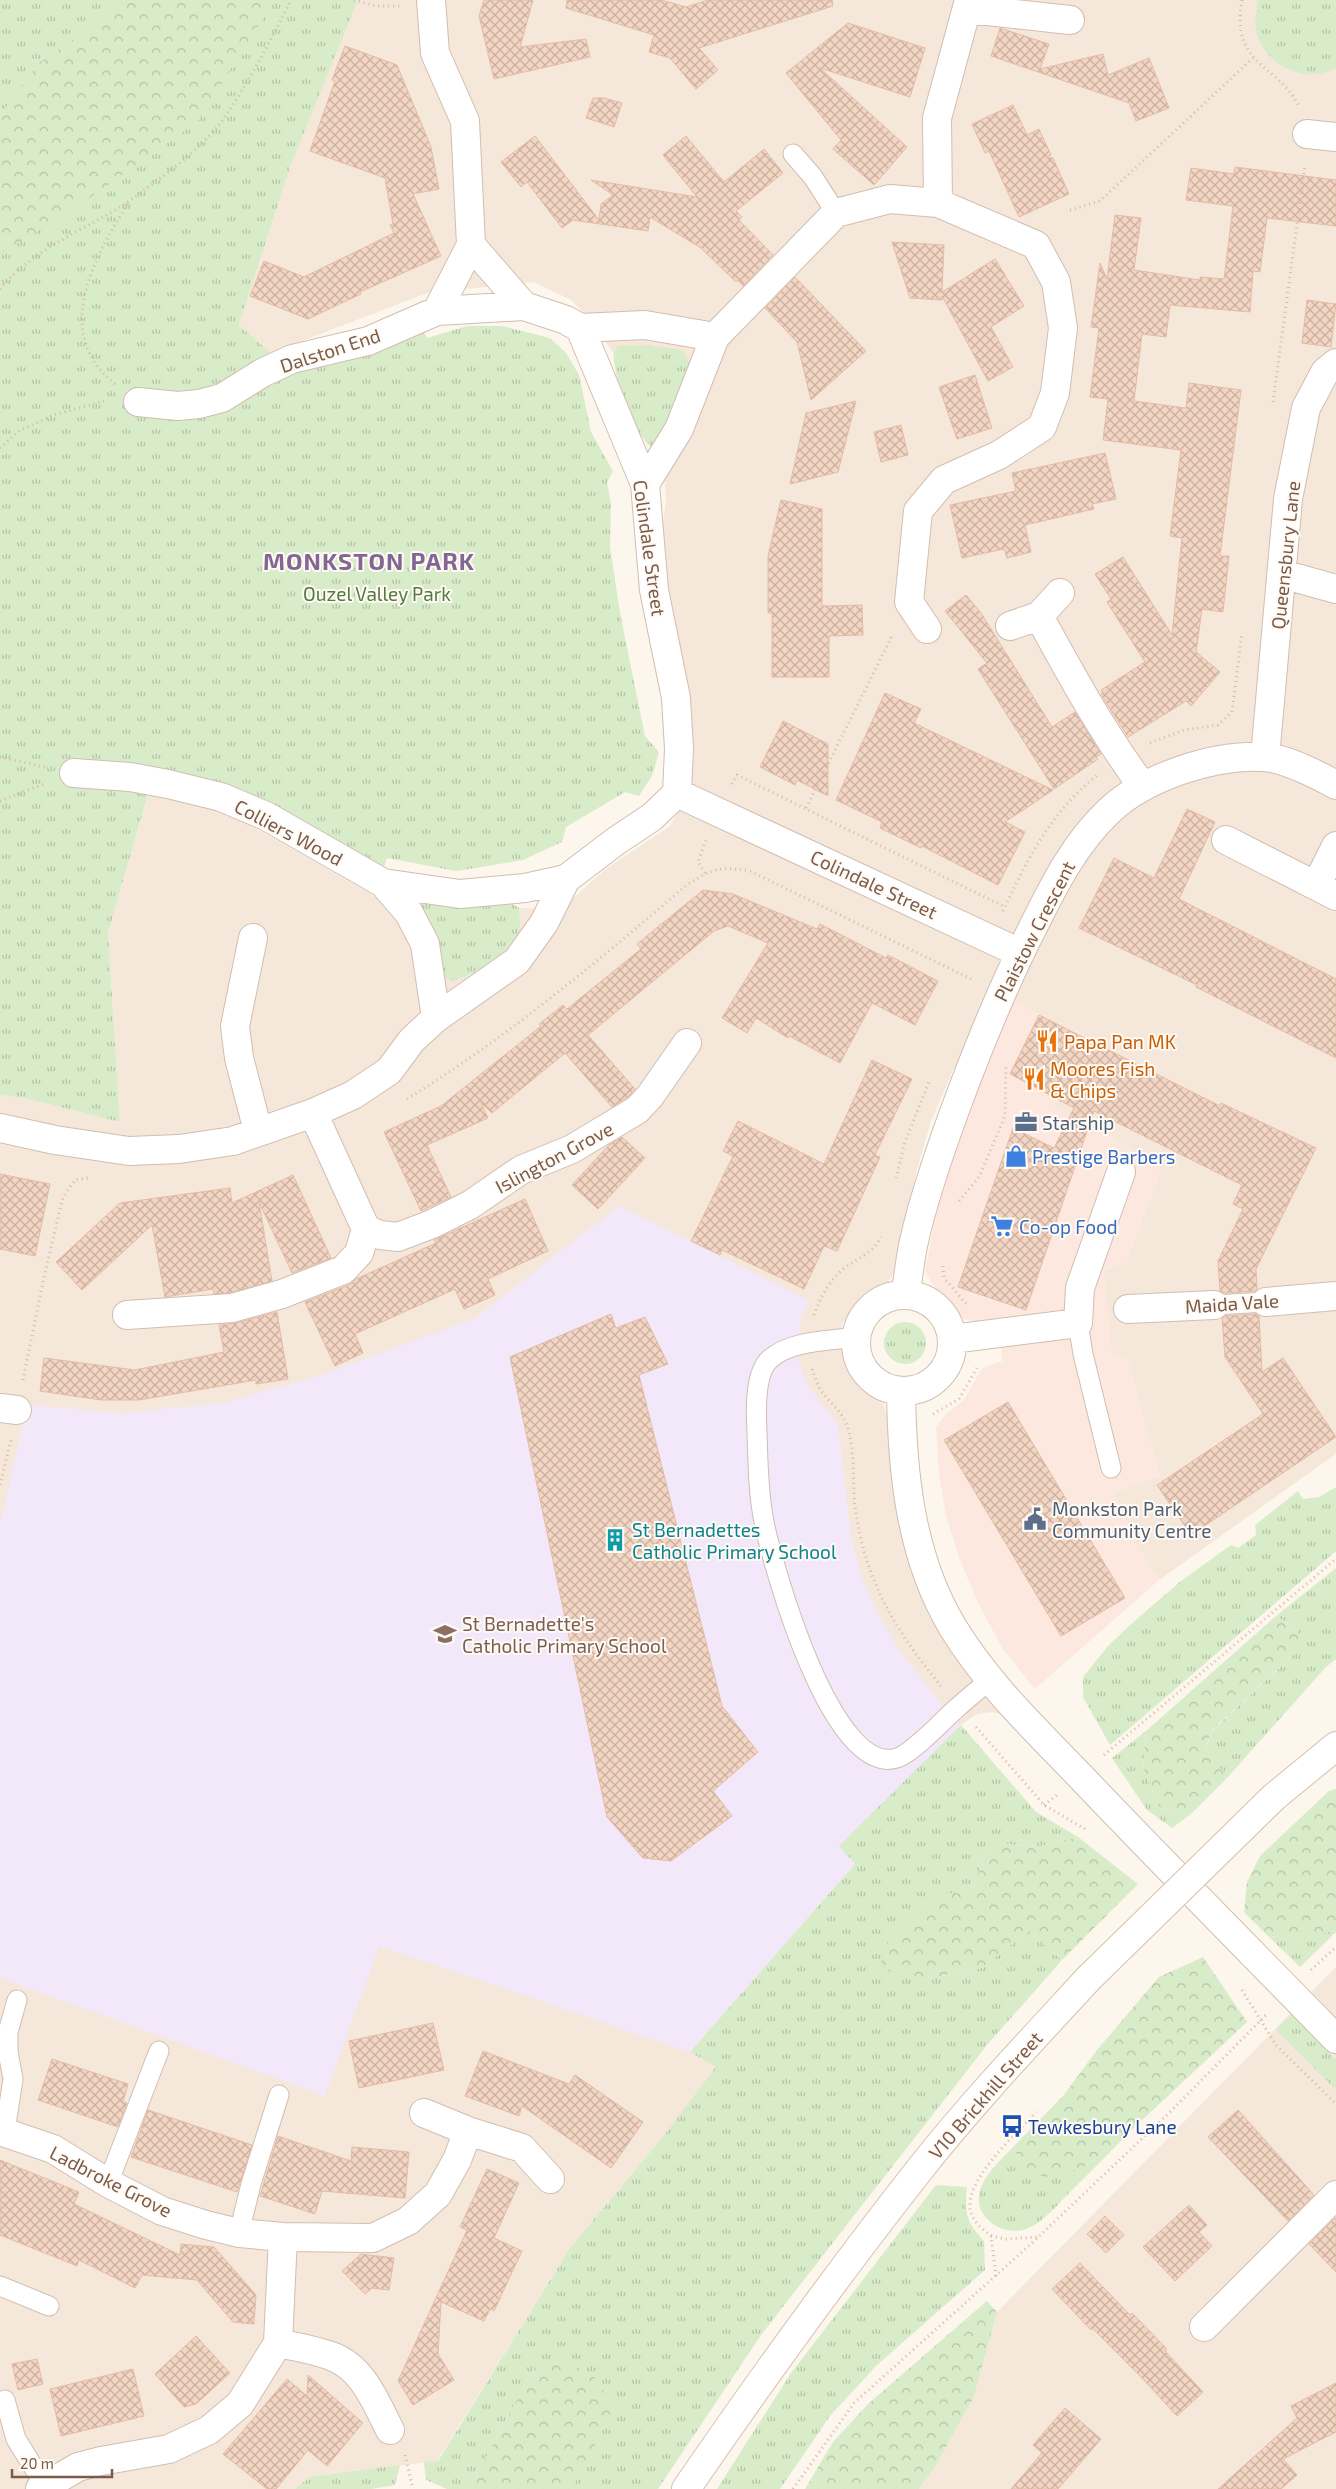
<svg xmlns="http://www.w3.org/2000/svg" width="1336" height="2489" font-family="'Exo 2',sans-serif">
<defs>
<pattern id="grass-tufts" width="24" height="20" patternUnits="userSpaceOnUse" patternTransform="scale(1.25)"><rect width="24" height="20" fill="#d8ecc9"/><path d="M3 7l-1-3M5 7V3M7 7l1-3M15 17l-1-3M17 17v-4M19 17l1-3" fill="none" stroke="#b4c2a5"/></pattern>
<pattern id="forest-crowns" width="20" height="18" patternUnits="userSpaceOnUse" patternTransform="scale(1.25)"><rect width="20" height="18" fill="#d8ecc9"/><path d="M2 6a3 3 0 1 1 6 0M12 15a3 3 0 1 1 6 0" fill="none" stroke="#b4c2a5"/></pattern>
<pattern id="building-cross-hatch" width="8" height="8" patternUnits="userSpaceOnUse" patternTransform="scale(1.25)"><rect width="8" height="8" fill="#f3d5c3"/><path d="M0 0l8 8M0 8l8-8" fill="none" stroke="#cab0a1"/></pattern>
</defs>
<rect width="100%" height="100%" fill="#fdf6ec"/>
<path fill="#f5e8da" d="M358 0H1336V1454L1159 1580 1133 1539 1114 1492 1160 1476 1111 1352 1103 1271 1126 1262 1160 1173 1154 1164 1083 1120 954 1068 931 1121 917 1169 896 1270 887 1283 855 1305 842 1324V1350L847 1369 858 1385 884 1405 888 1419 899 1504 1004 1715 992 1712 977 1714 961 1725 912 1774 690 2052 717 2067 661 2139 570 2248 437 2461 310 2477 295 2489H0V1095L24 1098 120 1122 108 933 150 789 198 800 236 817 371 894 399 916 451 906 479 907 508 901 519 908 561 909 606 869 670 826 689 794 663 591 660 546 666 499 664 474 653 449 621 401 613 353 592 321 571 300 534 282 427 293 271 353 239 325 290 167Z
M1336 1967V2489H919L935 2467 974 2397 997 2312Z"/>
<path fill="#fde8e0" d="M1015 1002 1086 1036 1054 1108 1083 1120 1154 1164 1160 1173 1126 1262 1103 1271 1111 1351 1128 1360 1160 1476 1114 1492 1133 1539 1159 1580 1035 1689 1002 1648 977 1601 960 1560 946 1516 939 1475 936 1427 946 1414 964 1400 982 1368 1002 1361 999 1321 982 1323 964 1319 936 1291 925 1271 947 1161 981 1078Z"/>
<path fill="#f3e8fa" d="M619 1206 809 1300 800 1319 798 1361 807 1385 838 1425 851 1537 862 1578 878 1615 901 1652 941 1704 961 1725 839 1845 855 1864 690 2052 379 1946 325 2096 0 1978V1526L27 1405 123 1413 223 1403 322 1375 475 1318Z"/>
<path fill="url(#grass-tufts)" d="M0 0H358L290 167 239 325 271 353 216 391 189 399 140 396 137 408 173 414H206L287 371 363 353 422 328 427 338 467 326H502L550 338 566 353 579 375 591 432 613 471 607 482 611 504 610 547 620 613 645 736 659 752 652 776 639 796 625 792 566 827 562 842 523 860 456 871 387 858 384 867 244 791 192 778 154 774 108 933 120 1122 24 1098 0 1095Z
M1258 0H1336V68C1306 85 1267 66 1257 35 1254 23 1256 12 1258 0Z
M644 345 682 350 690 363 691 376 653 449C630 425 622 406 616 372 614 362 612 355 617 346Z
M418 899C454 907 472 909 508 901L519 908C519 915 521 925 519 932 510 958 476 974 451 981L440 974 416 903Z
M884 1343a21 21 0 1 1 42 0a21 21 0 1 1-42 0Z
M1336 1487V1551L1110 1745 1083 1697V1677L1108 1646 1129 1626 1181 1581 1231 1545 1238 1548 1256 1535 1255 1525 1298 1491 1303 1499 1319 1497Z
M1336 1568V1659L1326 1667 1227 1778 1206 1748 1212 1731 1292 1656 1298 1630 1276 1616Z
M961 1725 1036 1812 1078 1837 1037 1847 1005 1844 985 1854 973 1887 955 1894 921 1980 981 1968 1029 1931 1062 1960 987 2045 761 2335 658 2489H571L614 2407 535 2366 469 2489H447L426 2480 424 2462 438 2461 570 2248 661 2139 716 2067 690 2052 855 1864 839 1846Z
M1146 1731 1143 1767 1160 1808 1191 1814 1172 1828 1147 1810 1112 1758Z
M1336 1930V1932L1300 1967 1268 1936 1303 1939Z
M1291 2015 1336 2060V2090L1276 2030Z
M1138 2124C1115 2147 1093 2169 1070 2192 1058 2204 1043 2223 1026 2229 1004 2237 972 2217 980 2191 985 2173 1002 2159 1014 2146L1019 2162 1083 2168Z
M936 2185 967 2187C964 2212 966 2222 984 2241L985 2270 876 2366 830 2416 780 2489H717L791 2373Z
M400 2465 395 2485 371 2489H295L310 2477Z"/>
<path fill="url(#forest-crowns)" d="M130 0H272L271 6 197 122 74 209 0 254V115L39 63Z
M1276 1616 1298 1630V1640L1292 1656 1212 1730 1206 1747 1227 1778 1191 1814 1160 1808 1143 1767 1146 1731Z
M1336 1789V1930L1303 1939 1268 1936 1244 1912 1247 1882 1260 1856 1329 1791Z
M1078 1837 1138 1884 1062 1960 1029 1931 981 1968 921 1980 880 1967 885 1946 942 1892 955 1894 973 1887 985 1854 1005 1844 1037 1847Z
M1203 1957 1247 2022 1138 2124 1083 2168 1048 2177 1029 2174 1019 2162 1014 2146 1063 2096 1097 2050 1159 1977Z
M987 2301 997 2312 974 2397 935 2467 919 2489H805L833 2442 869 2403Z
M569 2363 594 2377 614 2407 572 2489H469L535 2366Z"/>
<path fill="url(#building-cross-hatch)" stroke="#e6bba3" d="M484 0H533L520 47 586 39 590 57 494 79 479 16Z
M567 0H661L686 7 708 0H832L833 6 699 48 718 70 696 89 670 58 649 52 654 35 566 8Z
M848 23 925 48 910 97 820 68 907 147 874 185 833 149 841 140 786 73Z
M1000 28 1049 44 1040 69 1103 54 1108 75 1149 58 1169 108 1136 121 1129 103 991 56Z
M345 46 397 65 431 147 439 189 413 194 441 256 360 292 361 294 308 319 250 296 264 261 304 277 394 233 390 225 393 224 385 178 310 151 335 81 332 80Z
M593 98H604L622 103 614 127 586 118Z
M1013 105 1027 135 1039 129 1051 155 1045 157 1053 158 1069 194 1019 217 989 151 985 153 972 124Z
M535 136 599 220 601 204 613 195 591 180 697 197 663 155 686 136 724 182 764 149 783 173 736 211 742 217 739 220 773 255 743 286 738 280 736 282 701 248 650 217 648 231 573 220 562 228 527 182 521 187 501 162Z
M1235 167 1336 180V226L1267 218 1260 272 1253 271 1250 312 1170 305 1166 337 1142 334 1134 401 1186 408 1189 383 1241 390 1220 556H1229L1223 612 1202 609 1196 652 1220 672 1191 706 1186 701 1128 737 1101 694 1103 693 1101 690 1145 662 1107 602 1111 599 1095 574 1123 557 1172 635 1182 538 1170 536 1181 450 1103 440 1108 399 1090 397 1099 328 1091 327 1100 263 1107 279 1115 215 1141 218 1134 270 1200 280V277L1224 279 1233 206 1186 200 1191 168 1234 174Z
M892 242 944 245 942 292 995 259 1024 306 991 327 1013 367 988 381 942 296V300L910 298Z
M795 277 866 351 811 400 797 342 765 308Z
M1307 300 1336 304 1331 347 1302 343Z
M975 375 992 428 957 439 939 387Z
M856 401 838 472 790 484 806 413Z
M901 425 908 455 881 462 874 432Z
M1105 453 1116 499 1092 504 1094 509 1025 525 1031 552 1007 558 1004 549 962 558 950 505 1016 491 1012 473Z
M781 500 822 509V606L862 605 863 635 829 636V677H772V613H768V556Z
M966 595 981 613 1052 727 1075 712 1101 754 1096 757 1098 759 1054 789 978 669 987 663 945 611Z
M885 693 921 709 914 723 1053 790 1005 822 1025 832 998 885 922 846 921 848 880 828 882 822 836 800Z
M783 721 828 744V796L797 780 795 785 760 767Z
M1187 809 1215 822 1179 899 1336 979V1058L1196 987 1197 985 1079 928 1114 858 1154 878Z
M703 890 733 894 817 929 820 924 886 958 888 955 938 981 915 1025 872 1003 840 1063 789 1036 788 1038 756 1018 747 1033 722 1018 768 943 728 926 714 931 588 1035 635 1089 629 1096 612 1107 565 1053 492 1113 481 1103 488 1118 427 1145 451 1197 421 1211 384 1132 441 1106 541 1026 539 1024 563 1005 567 1009 641 949 637 944Z
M1039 1015 1220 1106 1221 1103 1316 1148 1256 1269 1257 1289 1255 1291 1224 1293 1220 1291 1218 1261 1243 1209 1233 1204 1242 1185 1094 1111 1026 1310 958 1287 1013 1128 1054 1148 1074 1108 1010 1074Z
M872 1060 912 1079 875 1155 880 1157 837 1251 824 1246 804 1289 722 1250 720 1255 691 1241 733 1156 723 1151 738 1121 824 1164Z
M622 1137 645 1158 598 1209 572 1185 609 1145Z
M0 1174 50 1184 35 1256 0 1249Z
M293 1175 331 1258 292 1273 259 1202 272 1281 229 1293 214 1294 213 1289 165 1297 152 1225 82 1290 56 1262 120 1203 230 1188 232 1203Z
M525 1199 548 1251 488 1279 495 1295 464 1309 455 1289 355 1334 363 1353 335 1366 305 1302 349 1285 356 1279 436 1243 434 1240Z
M277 1312 288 1379 256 1384V1380L139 1400H101L40 1391 44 1358 135 1370 224 1352 219 1325 236 1323Z
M611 1314 616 1328 645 1317 668 1364 639 1375 722 1706 758 1752 713 1791 732 1816 671 1861 643 1858 607 1817 510 1357Z
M1256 1314 1259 1316 1262 1372 1283 1358 1336 1437 1191 1535 1157 1485 1263 1414 1225 1357 1222 1318 1225 1316Z
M1008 1402 1125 1598 1061 1636 944 1440Z
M433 2023 444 2070 359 2088 349 2041Z
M483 2051 569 2084 575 2075 643 2122 611 2168 522 2106 519 2116 465 2096Z
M52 2059 128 2084 123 2102 127 2103 118 2127 38 2100Z
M148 2110 252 2145 237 2192 131 2157Z
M1238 2110 1314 2195 1288 2221 1208 2137Z
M278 2136 351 2161 352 2147 409 2152 405 2198 322 2191 315 2214 260 2196Z
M0 2160 79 2192 74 2204 180 2255 181 2244 214 2247 256 2295 254 2324 233 2322 197 2280 142 2275 135 2288 79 2260 77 2266 0 2235Z
M487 2169 519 2183 494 2238 522 2251 494 2311 490 2309 484 2321 441 2302 438 2354 454 2380 413 2405 398 2381 467 2230 460 2227Z
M1189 2205 1207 2225 1199 2232 1212 2246 1175 2281 1143 2247Z
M1105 2216 1124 2235 1106 2253 1087 2234Z
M1335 2218 1336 2219V2272L1309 2244Z
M361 2254 394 2258 389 2290 372 2288 365 2294 342 2271Z
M1080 2263 1130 2315 1132 2313 1167 2349 1165 2351 1203 2392 1177 2416 1140 2376 1092 2328 1091 2330 1052 2289Z
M196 2336 230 2373 196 2404 184 2407 155 2374Z
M37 2359 43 2384 18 2390 12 2364Z
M133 2369 144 2416 61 2436 50 2389Z
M308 2375 363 2423 327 2466 308 2450 276 2489H267L223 2454 287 2379 307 2396Z
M1336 2383V2432L1283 2459 1297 2475 1281 2489H1218L1297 2418 1291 2406Z
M1065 2408 1101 2439 1058 2489H1011L1042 2453 1033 2445Z"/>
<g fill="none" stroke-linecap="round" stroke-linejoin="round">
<defs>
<path id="lane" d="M793 154 813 177 836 213
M1214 1305 1266 1302
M1078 1323 1083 1354 1111 1468
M857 1337C829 1341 792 1340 770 1359 754 1373 756 1413 757 1432 758 1461 758 1493 764 1522 773 1567 832 1778 897 1758 913 1753 944 1719 958 1707 968 1698 979 1689 990 1680
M5 2131 13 2079 8 2052V2032L17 2000
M108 2183 159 2051
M239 2233 251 2184 279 2095
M0 2286 49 2306
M5 2400 16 2439 45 2486"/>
<path id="street" d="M431 0 435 53 465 121 471 245 524 306 566 320 580 328 645 484 654 590 676 698 679 749 677 793
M969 9 1070 20
M1307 134 1336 137
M938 203 937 118 969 0
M437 311 471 245
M580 328 645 325 715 337
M138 402 178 406 199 404 222 398 262 373 292 359 368 341 437 311 524 306
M645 484 679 429 715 337 836 213 890 199 938 203 1036 245 1056 282 1063 328 1055 393 1042 427 999 455 944 480 918 511 909 602 927 629
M1282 574 1336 589
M1039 616C1071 675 1103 733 1143 787
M1010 626 1039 616 1060 593
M1265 757 1288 499 1306 408 1325 372 1336 363
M74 773 130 777 168 784 221 797 266 816 383 883 460 894 525 888 566 879
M677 793 1020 953
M1226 840 1336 896
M383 883 409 913 425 944 436 1018
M1317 884 1336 846
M253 938 235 1026 239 1058 258 1131
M313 1113 366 1229
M0 1128 55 1140 129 1151 179 1149 233 1141 313 1113 353 1095 389 1071 412 1040 436 1018 517 961 544 923 566 879 616 841 652 817 677 793
M905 1295C909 1276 910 1256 915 1237 924 1197 938 1157 952 1118 975 1055 1000 992 1031 931 1052 889 1073 845 1109 811 1145 777 1214 754 1264 757 1284 758 1318 775 1336 785
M856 1343a48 48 0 1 1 96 0a48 48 0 1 1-96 0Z
M1266 1302 1336 1296
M1128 1309 1214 1305
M127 1315 232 1308 282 1294 343 1270 359 1253 366 1229 380 1235 398 1237 432 1224 470 1205 521 1170 572 1149 637 1110 650 1096 687 1043
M952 1339 1078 1323 1080 1288 1121 1172
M901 1391C902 1471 910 1555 952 1626 987 1684 1035 1729 1081 1777 1165 1865 1251 1952 1336 2039
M0 1408 17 1410
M424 2113 468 2131 522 2148 550 2179
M0 2131 53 2149 108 2183 162 2211 206 2225 239 2233 283 2237 373 2238 408 2221 438 2194 457 2160 468 2131
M1204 2327 1336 2195
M278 2343C296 2347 315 2350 331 2356 363 2367 376 2403 390 2430
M40 2489 78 2467 101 2461 169 2449 209 2430 240 2404 278 2343 283 2237"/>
<path id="secondary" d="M1274 1797 1336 1746
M686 2489C761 2380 838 2273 920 2169 972 2103 1031 2041 1088 1979"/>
</defs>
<use href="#lane" stroke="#d1beb0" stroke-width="21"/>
<use href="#street" stroke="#d1beb0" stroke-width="30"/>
<use href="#secondary" stroke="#d6c0b0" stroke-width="30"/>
<path stroke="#d9b8a5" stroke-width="3" stroke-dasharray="1 4" stroke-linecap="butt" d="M354 0 376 6H400
M1242 0C1230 66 1277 63 1299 106
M1070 210 1100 201 1253 58
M0 289C34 247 89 229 132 199 160 179 200 150 221 122 248 85 270 41 291 0
M115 384C50 333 95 256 129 202
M1273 402 1305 165
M0 448 19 431 54 415 107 400
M1150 743 1184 730 1218 725 1232 712 1242 633
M0 757 45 767
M732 784 737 775 1005 907
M0 801 46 783
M806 808 893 634
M705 873 698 862 706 840
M1003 911C1027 860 1052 810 1098 775
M407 1099C508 1037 598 961 688 884 714 868 720 866 750 871L971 979
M896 1178 905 1142 929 1082
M959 1201 979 1177 1005 1116 1006 1067
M943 1266 944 1278 968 1306
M814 1315C820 1298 829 1281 843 1269 857 1258 873 1254 881 1237
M812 1369C815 1377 817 1386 823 1393 830 1403 841 1411 846 1423 856 1448 852 1480 855 1506 864 1578 895 1631 941 1686
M23 1380 44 1277 63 1197 75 1180 88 1178
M933 1414 959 1399 977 1368
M0 1485 11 1440
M976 1727 1044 1805 1085 1829
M1104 1755 1336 1559
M1044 1805 1057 1795
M1311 1970 1336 1947
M1242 1990 1276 2045 1336 2104
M991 2236 1006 2239 1038 2237
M996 2276 991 2236C984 2230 974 2223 971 2213 961 2182 1017 2134 1036 2112
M405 2455 413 2489
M793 2489 854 2403 1032 2243 1170 2112 1268 2013"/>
<use href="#lane" stroke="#fff" stroke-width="19"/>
<use href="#street" stroke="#fff" stroke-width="28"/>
<use href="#secondary" stroke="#fff" stroke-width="28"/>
<defs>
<path id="secondary-bridge" d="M1088 1979 1274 1797"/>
</defs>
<use href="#secondary-bridge" stroke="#d6c0b0" stroke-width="30" stroke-linecap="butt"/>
<use href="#secondary-bridge" stroke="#fff" stroke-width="28"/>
</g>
<defs>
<symbol id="restaurant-bare" viewBox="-9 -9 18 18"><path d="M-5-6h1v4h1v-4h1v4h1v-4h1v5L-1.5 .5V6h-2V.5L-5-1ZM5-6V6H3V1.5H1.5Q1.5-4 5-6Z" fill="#e8710a" stroke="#fffaf3" stroke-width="2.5" paint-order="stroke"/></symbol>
<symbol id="office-bare" viewBox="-9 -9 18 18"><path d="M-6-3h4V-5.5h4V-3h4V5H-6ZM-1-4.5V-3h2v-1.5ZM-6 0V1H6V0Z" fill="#5c6f8a" stroke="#fffaf3" stroke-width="2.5" paint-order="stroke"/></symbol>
<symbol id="shop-bare" viewBox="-9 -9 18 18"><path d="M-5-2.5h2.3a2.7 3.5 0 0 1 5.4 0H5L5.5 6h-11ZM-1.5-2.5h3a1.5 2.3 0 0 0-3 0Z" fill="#3f7fe0" stroke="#fffaf3" stroke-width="2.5" paint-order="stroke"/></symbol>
<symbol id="supermarket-bare" viewBox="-9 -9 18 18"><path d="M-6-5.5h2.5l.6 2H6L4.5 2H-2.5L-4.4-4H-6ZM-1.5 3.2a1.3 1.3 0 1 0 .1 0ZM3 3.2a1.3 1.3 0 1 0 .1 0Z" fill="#3f7fe0" stroke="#fffaf3" stroke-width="2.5" paint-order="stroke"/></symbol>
<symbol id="civic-bare" viewBox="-9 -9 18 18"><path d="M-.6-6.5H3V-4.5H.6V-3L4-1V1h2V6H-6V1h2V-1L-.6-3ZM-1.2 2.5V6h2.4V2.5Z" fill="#5c6f8a" stroke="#fffaf3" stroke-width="2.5" paint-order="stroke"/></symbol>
<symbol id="building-bare" viewBox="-9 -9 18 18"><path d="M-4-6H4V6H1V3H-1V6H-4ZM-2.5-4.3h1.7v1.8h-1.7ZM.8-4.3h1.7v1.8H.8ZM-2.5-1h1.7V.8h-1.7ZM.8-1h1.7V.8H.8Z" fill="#0f9aa8" stroke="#fffaf3" stroke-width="2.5" paint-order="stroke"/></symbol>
<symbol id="school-bare" viewBox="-9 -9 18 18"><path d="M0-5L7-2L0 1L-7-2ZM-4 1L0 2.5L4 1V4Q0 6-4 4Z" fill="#8d6e63" stroke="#fffaf3" stroke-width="2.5" paint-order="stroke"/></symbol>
<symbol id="bus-bare" viewBox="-9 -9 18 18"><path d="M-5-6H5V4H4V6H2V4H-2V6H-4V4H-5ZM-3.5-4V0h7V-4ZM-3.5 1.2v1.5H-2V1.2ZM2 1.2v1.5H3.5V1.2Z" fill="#1a4fb4" stroke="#fffaf3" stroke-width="2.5" paint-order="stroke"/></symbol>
</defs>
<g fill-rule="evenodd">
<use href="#restaurant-bare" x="1031" y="1025" width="32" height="32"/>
<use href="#restaurant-bare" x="1018" y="1063" width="32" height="32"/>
<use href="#office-bare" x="1010" y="1106" width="32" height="32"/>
<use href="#shop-bare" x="1000" y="1140" width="32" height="32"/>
<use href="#supermarket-bare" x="986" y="1210" width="32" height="32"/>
<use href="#civic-bare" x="1019" y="1503" width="32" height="32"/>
<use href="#building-bare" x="599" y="1524" width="32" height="32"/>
<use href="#school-bare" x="429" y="1618" width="32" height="32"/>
<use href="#bus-bare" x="996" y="2110" width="32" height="32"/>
</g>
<g text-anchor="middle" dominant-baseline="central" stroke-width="4" stroke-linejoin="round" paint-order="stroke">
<g font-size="19" fill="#7a5c4d" stroke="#fffaf3">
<text transform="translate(330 350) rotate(-18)">Dalston End</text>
<text transform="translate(650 548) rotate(82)">Colindale Street</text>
<text transform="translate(1285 555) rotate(-84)">Queensbury Lane</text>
<text transform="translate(289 832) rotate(28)">Colliers Wood</text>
<text transform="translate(874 884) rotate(25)">Colindale Street</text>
<text transform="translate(1034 931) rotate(-63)">Plaistow Crescent</text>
<text transform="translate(554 1157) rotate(-28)">Islington Grove</text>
<text transform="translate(1232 1303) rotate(-4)">Maida Vale</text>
<text transform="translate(985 2095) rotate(-49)">V10 Brickhill Street</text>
<text transform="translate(111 2181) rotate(27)">Ladbroke Grove</text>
</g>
<g font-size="19" fill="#537a41" stroke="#fffaf3">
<text x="377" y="593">Ouzel Valley Park</text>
</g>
<g font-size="19" fill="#c56008" stroke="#fffaf3" text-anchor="start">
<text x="1064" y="1041">Papa Pan MK</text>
<text x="1050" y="1068">Moores Fish<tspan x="1050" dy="22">&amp; Chips</tspan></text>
</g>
<g font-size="19" fill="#4e5e75" stroke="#fffaf3" text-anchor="start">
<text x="1042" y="1122">Starship</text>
<text x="1052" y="1508">Monkston Park<tspan x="1052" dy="22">Community Centre</tspan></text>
</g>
<g font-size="19" fill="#366cbe" stroke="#fffaf3" text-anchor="start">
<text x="1032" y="1156">Prestige Barbers</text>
<text x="1019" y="1226">Co-op Food</text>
</g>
<g font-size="19" fill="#0d838f" stroke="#fffaf3" text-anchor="start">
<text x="632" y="1529">St Bernadettes<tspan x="632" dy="22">Catholic Primary School</tspan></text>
</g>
<g font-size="19" fill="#785e54" stroke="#fffaf3" text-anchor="start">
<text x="462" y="1623">St Bernadette's<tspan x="462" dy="22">Catholic Primary School</tspan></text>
</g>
<g font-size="19" fill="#164399" stroke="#fffaf3" text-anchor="start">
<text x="1028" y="2126">Tewkesbury Lane</text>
</g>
<g font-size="24" font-weight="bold" letter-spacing="1" fill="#846695" stroke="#fffaf3">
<text x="369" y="560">MONKSTON PARK</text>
</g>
</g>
<path d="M12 2469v8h100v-8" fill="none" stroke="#7a5c4d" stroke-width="2.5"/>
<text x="20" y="2469" font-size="15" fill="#7a5c4d" stroke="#fffaf3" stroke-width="4" paint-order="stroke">20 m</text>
</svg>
